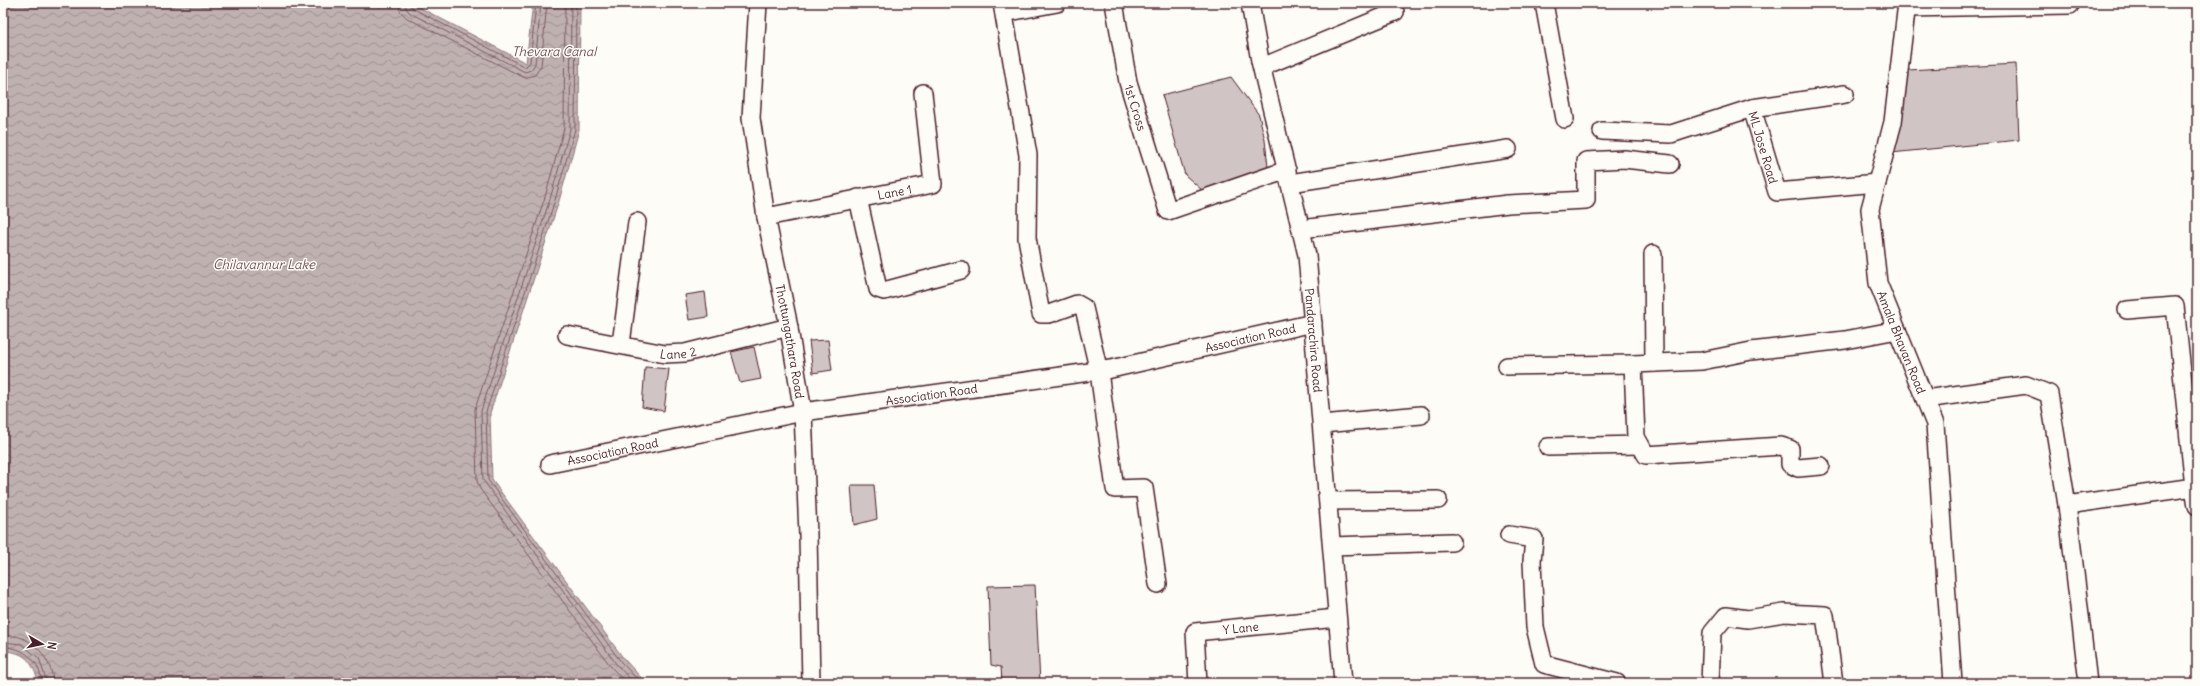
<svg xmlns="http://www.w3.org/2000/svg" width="2200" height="686" font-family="Delius,sans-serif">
<defs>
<pattern id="water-waves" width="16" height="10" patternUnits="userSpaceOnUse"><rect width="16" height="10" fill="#c0b1b1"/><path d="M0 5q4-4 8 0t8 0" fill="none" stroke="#9e8f90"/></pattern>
</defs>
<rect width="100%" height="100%" fill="#fdfcf7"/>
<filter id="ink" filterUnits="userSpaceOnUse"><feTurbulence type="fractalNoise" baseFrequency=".025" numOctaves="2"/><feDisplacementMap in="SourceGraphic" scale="8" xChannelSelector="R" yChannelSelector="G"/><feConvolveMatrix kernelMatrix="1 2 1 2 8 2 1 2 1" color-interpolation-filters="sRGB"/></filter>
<g filter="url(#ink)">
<path fill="url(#water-waves)" stroke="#91777b" d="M3 3H411L526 63 533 3H580L579 130 559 201 490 413 492 480 624 659 646 683H39C32 662 27 652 3 651Z"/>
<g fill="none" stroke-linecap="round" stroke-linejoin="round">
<path stroke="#795961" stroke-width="1" d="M399 3 400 11 407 18 525 78 535 75 541 66 547 3
M405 3 406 8 410 13 525 72 531 70 535 64 541 3
M410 3 412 8 525 67 530 62 536 3
M565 3 564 128 545 197 475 409 477 481 480 489 612 668 626 683
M571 3 570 129 550 199 481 411 483 480 617 665 634 683
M576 3 575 129 555 200 486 412 488 480 621 662 641 683
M3 636C9 636 16 635 22 638 40 645 53 665 53 683
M3 642 21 644 39 658 47 683
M3 647C25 647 40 661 42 683"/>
</g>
<path fill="#d0c5c4" stroke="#4a1f2b" d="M2016 64 2019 140 1891 153 1908 70Z
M1231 77 1259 115 1265 140 1268 167 1203 191 1185 175 1162 95Z
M705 292 708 317 689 320 685 295Z
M828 340 832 370 813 373 809 341Z
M754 347 761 379 740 383 731 352Z
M645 367 669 369 664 411 642 407Z
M851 485H874L877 519 854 525Z
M1035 585 1040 683H1002L1001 667 991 665 988 586Z"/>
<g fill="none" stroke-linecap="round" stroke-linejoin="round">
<defs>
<g id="minor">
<path id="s1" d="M758 3 751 118 766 217 787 317 803 412 808 535 811 683"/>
<path d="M1002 3 1028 155 1027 238 1041 314H1049L1077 304 1084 308 1099 372 1115 489 1144 488 1158 584"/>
<path id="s2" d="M1114 3 1128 82 1168 211 1287 170"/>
<path id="s3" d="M1250 3 1260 61 1307 255 1343 683"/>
<path d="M1544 3 1565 119"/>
<path id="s4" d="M1907 3 1893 122 1870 209 1878 283 1935 424 1953 683"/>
<path d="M1907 8 2070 5"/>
<path d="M1004 13 1057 3"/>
<path d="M1262 67 1395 12"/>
<path d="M1752 108 1845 94"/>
<path id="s5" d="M1602 131 1671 134 1752 108 1777 192 1877 183"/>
<path d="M1290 183 1508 149"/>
<path d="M858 198 878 289 884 291 961 270"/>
<path id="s6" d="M766 217 933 184 923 93"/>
<path d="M1301 229 1508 204 1586 200V161L1624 159 1670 164"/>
<path d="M1653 254 1654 363"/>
<path d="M2127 310 2175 306 2194 487"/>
<path id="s7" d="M567 335 665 354 685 353 789 327"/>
<path d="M621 344 637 222"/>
<path d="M1507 366 1633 364"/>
<path d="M1925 399 2026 385 2049 394 2067 505 2194 487 2197 506"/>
<path d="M1322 424 1421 415"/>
<path d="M1548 447 1639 445"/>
<path id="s8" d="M550 464 803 412 1111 369 1313 323"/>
<path d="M1821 466 1798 468 1790 464V449L1781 446 1646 455 1636 437 1633 364 1702 361 1751 351 1845 340 1897 330"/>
<path d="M1328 501 1438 500"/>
<path d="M2067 505 2088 683"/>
<path d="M1509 535 1534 539 1532 561 1535 627 1544 664 1617 683"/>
<path d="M1332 546 1452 542"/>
<path id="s9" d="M1198 683 1195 632 1337 618"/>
<path d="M1710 683 1712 633 1726 616 1748 619 1784 613 1825 615 1834 683"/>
</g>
</defs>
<use href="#minor" stroke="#4a1f2b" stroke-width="20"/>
<use href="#minor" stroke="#fdfcf7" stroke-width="17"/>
</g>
</g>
<g text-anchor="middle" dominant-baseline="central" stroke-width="3" stroke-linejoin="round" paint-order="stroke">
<g font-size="12" fill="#4a1f2b" stroke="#fdfcf7">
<text stroke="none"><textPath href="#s2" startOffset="107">1st Cross</textPath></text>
<text stroke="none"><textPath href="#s5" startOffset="195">ML Jose Road</textPath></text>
<text stroke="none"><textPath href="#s6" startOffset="131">Lane 1</textPath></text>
<text stroke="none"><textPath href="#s8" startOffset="712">Association Road</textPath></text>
<text stroke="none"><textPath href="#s3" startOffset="344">Pandarachira Road</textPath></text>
<text stroke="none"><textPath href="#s1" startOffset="342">Thottungathara Road</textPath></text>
<text stroke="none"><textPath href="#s4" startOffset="348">Amala Bhavan Road</textPath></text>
<text stroke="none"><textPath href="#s7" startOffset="113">Lane 2</textPath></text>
<text stroke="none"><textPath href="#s8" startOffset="388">Association Road</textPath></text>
<text stroke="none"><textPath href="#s8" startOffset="64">Association Road</textPath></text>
<text stroke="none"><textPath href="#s9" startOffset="97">Y Lane</textPath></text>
</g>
<g font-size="13" font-style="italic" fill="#73525a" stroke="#fdfcf7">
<text x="554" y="51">Thevara Canal</text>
<text x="264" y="264">Chilavannur Lake</text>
</g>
</g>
<rect width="2200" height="686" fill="none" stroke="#fdfcf7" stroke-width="16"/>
<rect x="8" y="8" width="2184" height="670" fill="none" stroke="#4a1f2b" stroke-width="1.5" filter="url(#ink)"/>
<g transform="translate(42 644) rotate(99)" stroke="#fdfcf7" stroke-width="3" paint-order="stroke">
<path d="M0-3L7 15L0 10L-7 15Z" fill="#4a1f2b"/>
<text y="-6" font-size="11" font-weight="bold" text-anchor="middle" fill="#4a1f2b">N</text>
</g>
</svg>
